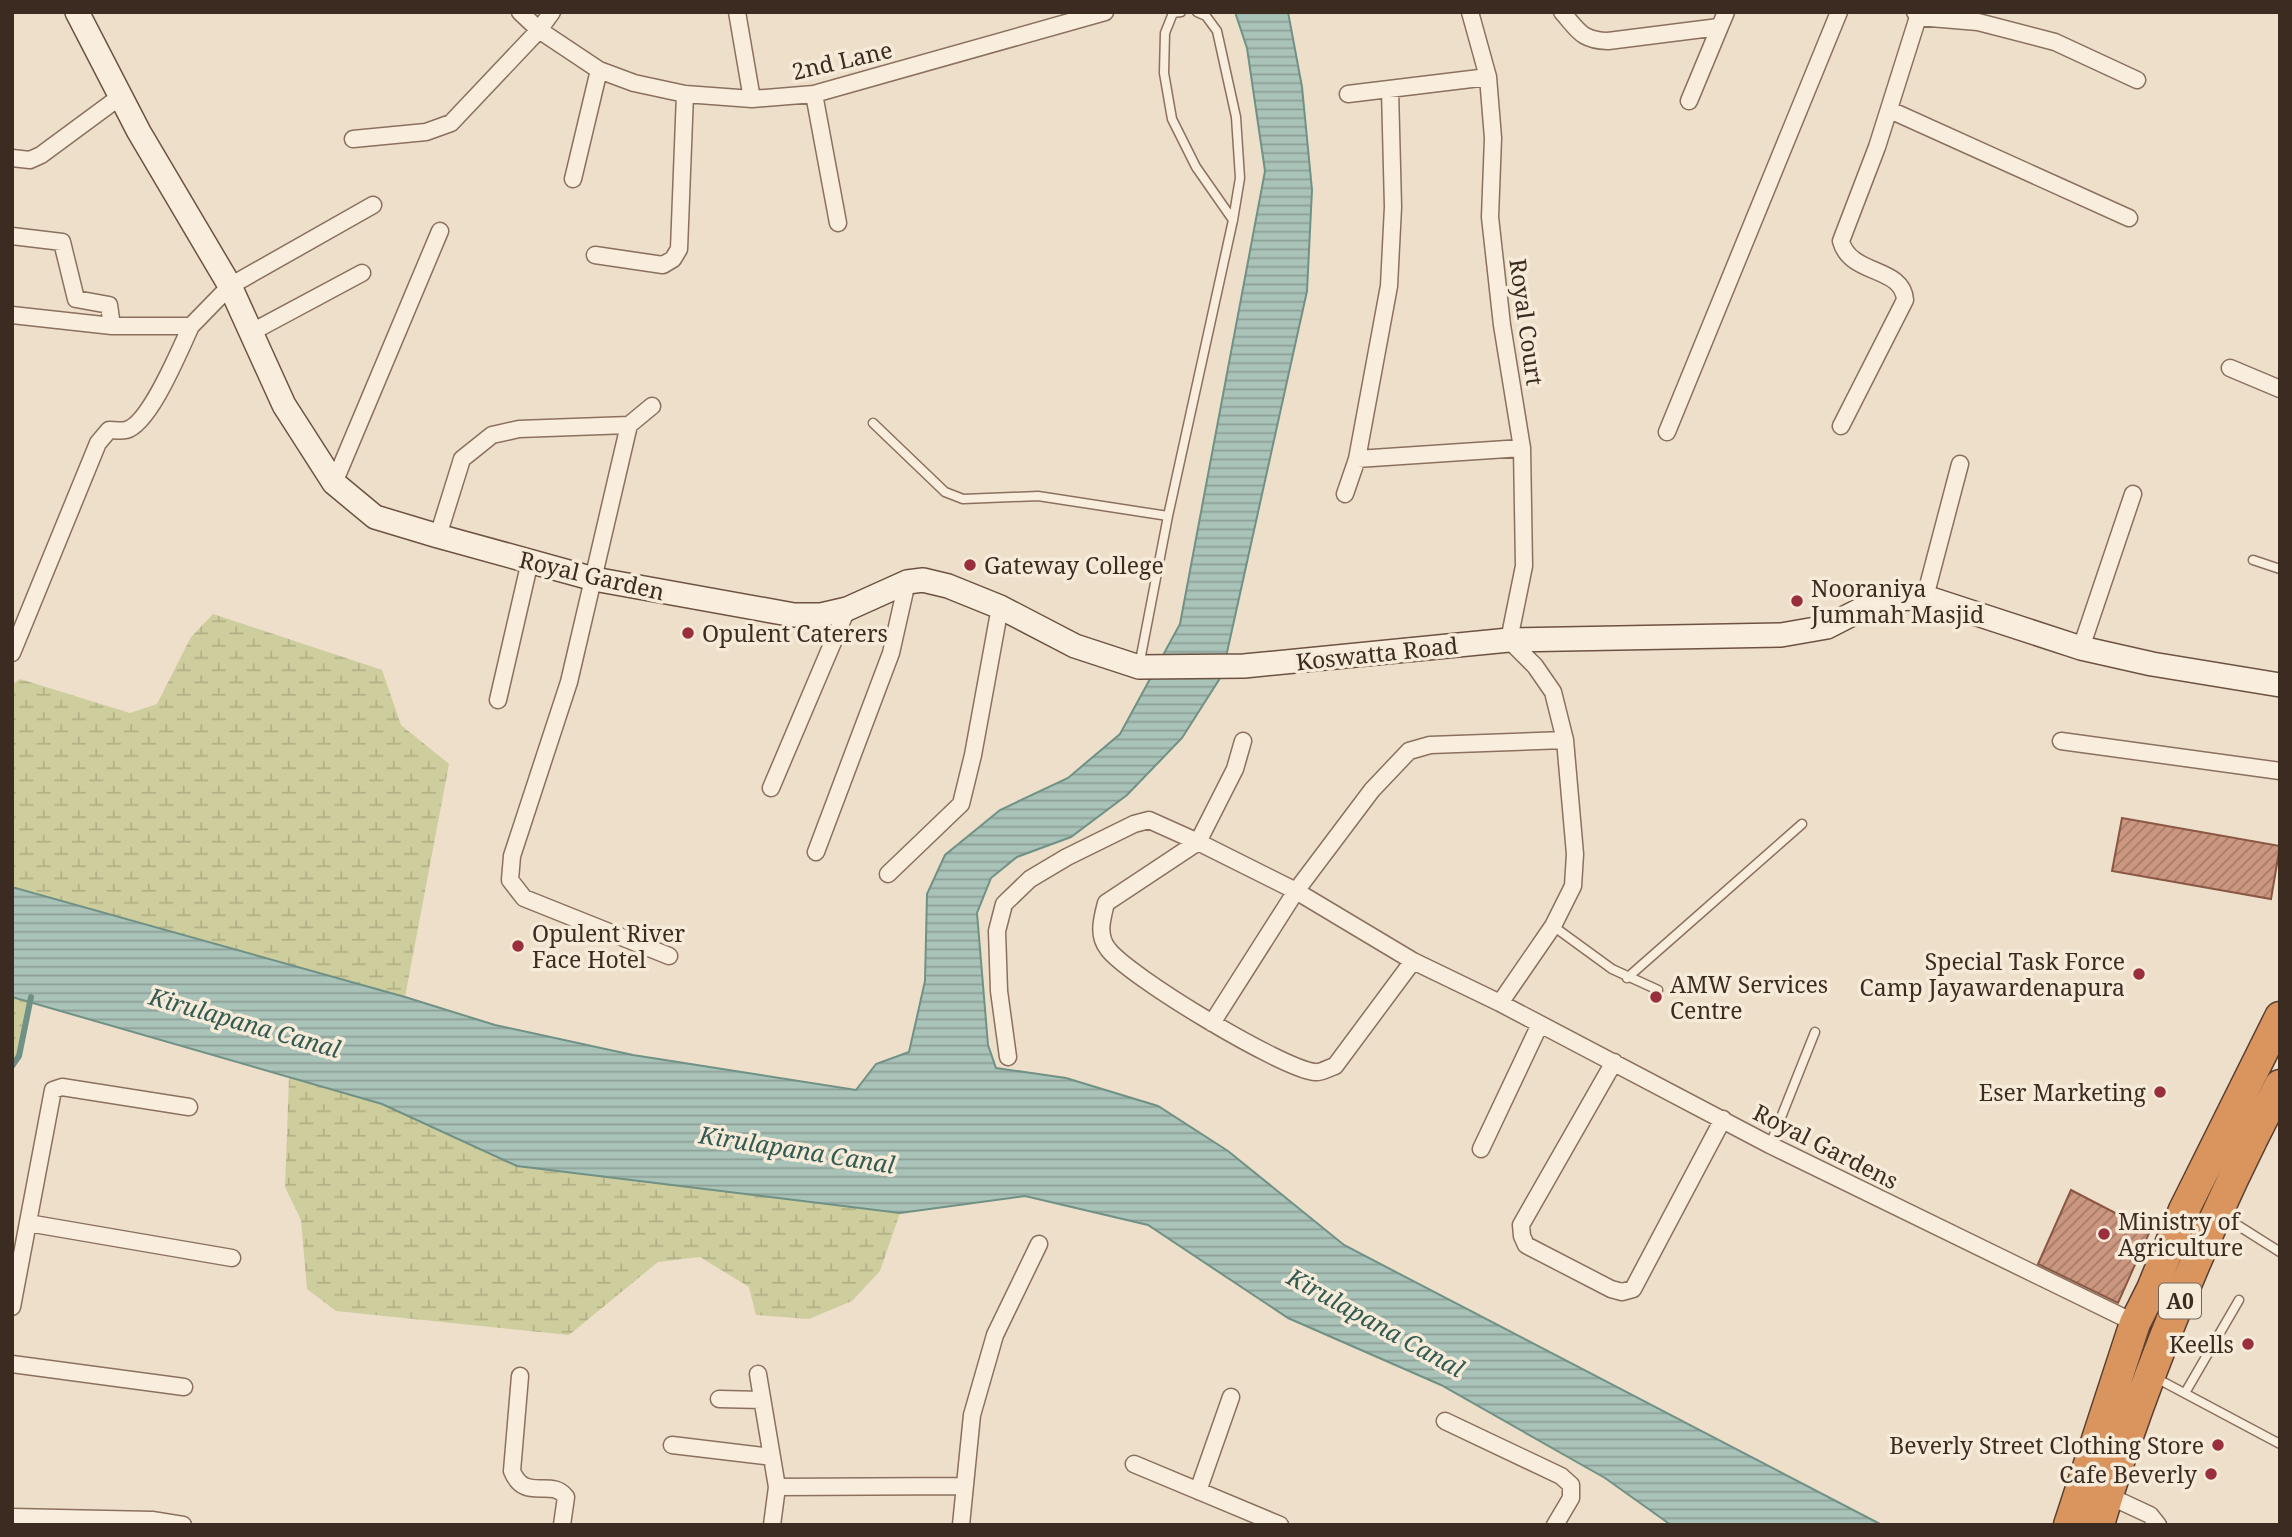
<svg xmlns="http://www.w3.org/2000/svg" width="2292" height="1537" font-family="'Noto Serif',serif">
<defs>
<pattern id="wetland-marsh" width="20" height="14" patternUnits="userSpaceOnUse" patternTransform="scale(1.75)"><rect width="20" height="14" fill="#cdcd9d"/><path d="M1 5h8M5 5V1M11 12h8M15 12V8" fill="none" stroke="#b1b087"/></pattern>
<pattern id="water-rules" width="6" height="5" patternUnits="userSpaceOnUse" patternTransform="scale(1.75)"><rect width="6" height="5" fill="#aac3b9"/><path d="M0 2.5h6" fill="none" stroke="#8c9f96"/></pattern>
<pattern id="building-hatch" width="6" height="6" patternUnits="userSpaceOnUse" patternTransform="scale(1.75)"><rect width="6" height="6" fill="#cb9780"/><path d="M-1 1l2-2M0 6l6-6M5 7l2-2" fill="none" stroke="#a67b68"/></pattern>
</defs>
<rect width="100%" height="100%" fill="#eedfca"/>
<path fill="url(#wetland-marsh)" d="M213 614 382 670 401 725 449 764 405 997 12 887V685L20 679 130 713 157 704 191 637Z
M12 997 30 1002 19 1056 12 1066Z
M289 1077 382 1104 517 1166 900 1213 880 1271 852 1301 809 1319 756 1315 749 1287 700 1257 658 1262 569 1335 336 1311 307 1289 301 1220 285 1187Z"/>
<path fill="url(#water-rules)" stroke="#709185" stroke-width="2" d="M1235 12H1288L1302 87 1312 190 1307 291 1222 675 1182 738 1127 795 1071 837 1017 857 991 878 977 913 988 1045 996 1068 1066 1078 1158 1106 1228 1151 1344 1245 1882 1525H1671L1605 1478 1441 1385 1288 1318 1148 1225 1025 1196 900 1213 517 1166 382 1104 12 997V887L405 997 495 1025 633 1055 856 1090 876 1064 909 1052 925 981 927 894 945 855 1000 810 1068 778 1120 734 1180 624 1265 171 1247 48Z"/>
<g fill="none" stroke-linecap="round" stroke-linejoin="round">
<path stroke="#709185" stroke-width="6" d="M12 1066 19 1056 31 997"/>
</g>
<path fill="url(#building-hatch)" stroke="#8a5744" stroke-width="2" d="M2122 818 2280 846 2271 899 2112 871Z
M2071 1190 2150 1231 2118 1303 2038 1264Z"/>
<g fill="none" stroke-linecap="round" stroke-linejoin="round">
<defs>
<path id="lane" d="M1181 12 1173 13 1165 33 1164 73 1172 119 1196 167 1233 220
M873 423 945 492 963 499 1038 496 1168 516
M2253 560 2280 569
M1139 666 1168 516 1233 220 1240 178 1236 117 1217 31 1206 16 1197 12
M1553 926 1612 969 1658 990
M1627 978 1802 824
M1770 1145 1815 1032
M2223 1216 2280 1252
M2156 1378 2280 1444
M2185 1393 2239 1300"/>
<path id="street" d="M520 12 539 30 599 70 634 83 685 94 752 99 814 94 1105 12
M737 12 752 99
M1470 12 1488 77 1493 138 1490 217 1502 325 1522 448 1524 566 1509 640 1535 666 1553 692 1565 740 1575 854 1573 886 1553 926 1500 1003
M1562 12C1579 31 1581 40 1608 41L1719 27
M1918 17 1978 22 2055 42 2137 80
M814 94 838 223
M1348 94 1488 77
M1689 101 1726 12
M1890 110 2129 218
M353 139 426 132 451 123 539 30 552 12
M12 158 30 160 41 155 121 96
M573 179 599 70
M12 236 62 242 76 299 109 305 112 326
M595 255 663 265 673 259 679 249 685 94
M12 315 112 326H191L230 286 373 205
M250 333 362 273
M2230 368 2280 389
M652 406 629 425 569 682 512 856 510 880 524 898 669 956
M1841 426 1905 300C1903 266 1850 276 1841 241L1877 147 1918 17 1915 12
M1667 432 1839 12
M1357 459 1522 448
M334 483 440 231
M1345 494 1357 459 1389 286 1393 207 1390 90
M438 536 462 459 492 435 519 429 629 425
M1925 597 1960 464
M2081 648 2133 494
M12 653 98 443 109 430C114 430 121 431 126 430 150 424 180 349 191 326
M498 700 530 561
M1243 741 1235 769 1198 842 1106 903C1102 919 1097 935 1108 949 1128 976 1282 1069 1315 1072 1321 1073 1328 1068 1335 1066L1413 961
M2061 741 2280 771
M771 788 847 609
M816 852 891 653 907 582
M888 874 961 804 973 755 1000 607
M1212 1023 1296 891 1372 790 1409 751 1430 745 1565 740
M1008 1057 999 991 997 931 1004 904 1030 879 1067 857 1134 824 1149 820 1198 842 1296 891 1413 961 1500 1003 1770 1145 2135 1323
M1614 1062 1521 1225 1522 1236 1526 1245 1611 1289 1622 1292 1633 1289 1723 1119
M1481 1149 1540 1024
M28 1223 232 1258
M12 1307 53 1090 62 1087 189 1107
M12 1364 184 1387
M758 1374 777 1487 772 1525
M520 1376 512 1471C525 1503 551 1477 566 1497L562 1525
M719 1399 762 1400
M1445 1421 1561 1476 1571 1485V1498L1555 1525
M672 1445 772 1457
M1134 1464 1280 1525
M777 1487 965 1486
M1198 1491 1231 1397
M2107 1495 2150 1515 2158 1525
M12 1517 152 1520 183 1525
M961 1525 972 1415 995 1335 1039 1244"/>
<path id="secondary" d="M77 12 139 132 230 286 284 405 334 483 375 517 438 536 594 579 794 615H821L847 609 907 582 923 580 948 586 1000 607 1075 646 1139 667 1244 666 1509 640 1781 635 1827 627 1866 607 1898 599 1925 597 2081 648 2152 664 2280 685"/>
<path id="highway" d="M2069 1525 2135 1323 2152 1289 2184 1210 2280 1017
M2099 1525C2110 1485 2124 1447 2138 1408 2178 1298 2225 1189 2280 1085"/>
</defs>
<use href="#lane" stroke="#8b705e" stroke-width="11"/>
<use href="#street" stroke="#8b705e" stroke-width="19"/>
<use href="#secondary" stroke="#6d5241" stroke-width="26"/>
<use href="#highway" stroke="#593f32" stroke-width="33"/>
<use href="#lane" stroke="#f9eddd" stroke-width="8"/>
<use href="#street" stroke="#f9eddd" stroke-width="16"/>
<use href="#secondary" stroke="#f9eddd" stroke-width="23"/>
<use href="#highway" stroke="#da945e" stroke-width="30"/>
</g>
<g fill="#992f3d" stroke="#f6ead9" stroke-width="2.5">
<circle cx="970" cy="565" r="7"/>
<circle cx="1797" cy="601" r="7"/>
<circle cx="688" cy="633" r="7"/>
<circle cx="518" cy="946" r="7"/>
<circle cx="2139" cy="974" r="7"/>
<circle cx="1656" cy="997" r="7"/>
<circle cx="2160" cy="1092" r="7"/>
<circle cx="2104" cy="1234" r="7"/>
<circle cx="2248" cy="1344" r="7"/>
<circle cx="2218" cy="1445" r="7"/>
<circle cx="2211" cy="1474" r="7"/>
</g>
<g text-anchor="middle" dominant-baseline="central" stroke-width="7" stroke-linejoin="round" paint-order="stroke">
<rect fill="#f6ead9" stroke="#746458" stroke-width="2" x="2159" y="1283.5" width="42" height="35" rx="5"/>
<g font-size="21" font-weight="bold" fill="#3c2b21">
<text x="2180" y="1301">A0</text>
</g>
<g font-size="23" fill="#3c2b21" stroke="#f6ead9">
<text transform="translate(842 60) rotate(-13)">2nd Lane</text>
<text transform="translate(1527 322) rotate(82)">Royal Court</text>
<text transform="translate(592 575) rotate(13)">Royal Garden</text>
<text transform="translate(1377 653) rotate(-6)">Koswatta Road</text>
<text transform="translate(1826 1146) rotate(27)">Royal Gardens</text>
</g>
<g font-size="23" fill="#3c2b21" stroke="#f6ead9" text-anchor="start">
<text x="984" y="565">Gateway College</text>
<text x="1811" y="588">Nooraniya<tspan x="1811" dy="26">Jummah Masjid</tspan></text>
<text x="702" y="633">Opulent Caterers</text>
<text x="532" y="933">Opulent River<tspan x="532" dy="26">Face Hotel</tspan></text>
<text x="2125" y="961" text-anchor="end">Special Task Force<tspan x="2125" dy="26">Camp Jayawardenapura</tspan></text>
<text x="1670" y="984">AMW Services<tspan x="1670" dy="26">Centre</tspan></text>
<text x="2146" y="1092" text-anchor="end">Eser Marketing</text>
<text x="2118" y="1221">Ministry of<tspan x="2118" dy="26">Agriculture</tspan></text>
<text x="2234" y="1344" text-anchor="end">Keells</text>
<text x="2204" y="1445" text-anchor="end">Beverly Street Clothing Store</text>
<text x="2197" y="1474" text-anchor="end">Cafe Beverly</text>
</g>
<g font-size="24" font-style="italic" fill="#315b53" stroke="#f6ead9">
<text transform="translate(245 1022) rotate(16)">Kirulapana Canal</text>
<text transform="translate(797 1149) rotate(9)">Kirulapana Canal</text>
<text transform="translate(1376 1322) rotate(29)">Kirulapana Canal</text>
</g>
</g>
<rect width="2292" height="1537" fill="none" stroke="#3c2b21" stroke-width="28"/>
</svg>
